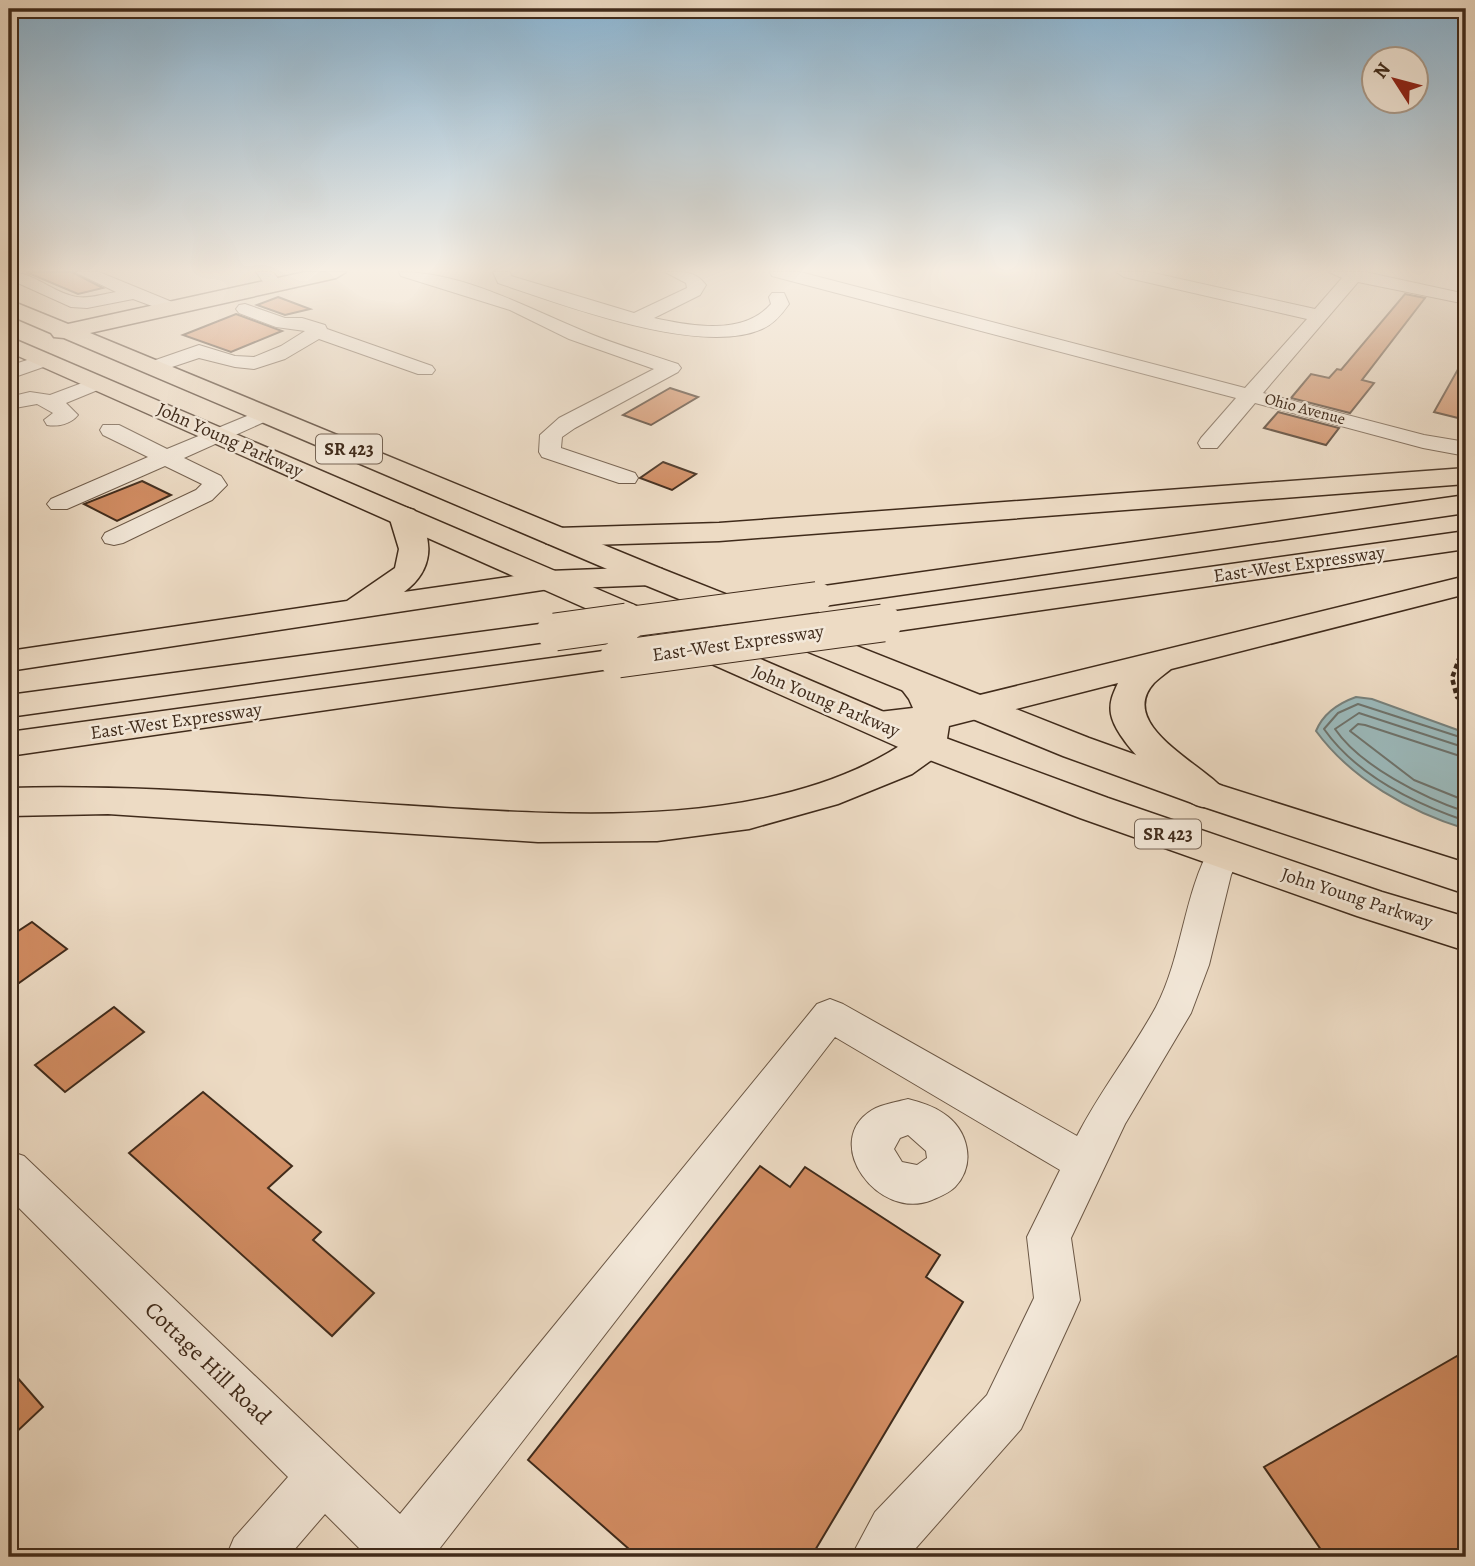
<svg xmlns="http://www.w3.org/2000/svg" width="1475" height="1566" font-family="Alegreya,serif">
<rect width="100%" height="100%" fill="#eddbc4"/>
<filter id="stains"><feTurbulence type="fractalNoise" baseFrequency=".00286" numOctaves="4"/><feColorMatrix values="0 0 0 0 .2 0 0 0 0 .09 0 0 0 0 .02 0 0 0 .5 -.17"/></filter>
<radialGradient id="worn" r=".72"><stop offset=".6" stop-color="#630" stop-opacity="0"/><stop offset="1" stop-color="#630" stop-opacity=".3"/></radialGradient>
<path fill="#9bb9bb" stroke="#77807b" stroke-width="2" d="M1356 697 1372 699 1466 733V829C1410 812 1351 779 1316 731 1323 714 1339 703 1356 697Z"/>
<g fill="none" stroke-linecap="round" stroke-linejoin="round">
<path stroke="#6e726b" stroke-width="2" d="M1466 739 1358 704 1338 713 1324 729C1357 776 1413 803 1466 821
M1466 748 1359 713 1335 729C1360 766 1424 798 1466 812
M1466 758 1365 725 1358 724 1350 731 1414 780 1466 801"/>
</g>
<path fill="#d08b61" stroke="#402b1b" stroke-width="2" d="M26 272H72L103 288 78 294Z
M1405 294 1425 298 1362 380 1374 383 1350 413 1291 398 1311 374 1329 378 1337 369 1341 370Z
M278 297 310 309 285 315 257 305Z
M236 314 282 331 231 352 183 335Z
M1466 355V420L1434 412Z
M670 388 698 397 651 425 623 415Z
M1278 412 1339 428 1326 445 1264 428Z
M663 462 696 474 672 490 640 478Z
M142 481 171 495 117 521 84 504Z
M32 922 67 949 9 990V937Z
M114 1007 144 1032 65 1092 35 1065Z
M203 1092 292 1166 268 1188 321 1232 313 1240 374 1293 332 1336 129 1153Z
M760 1166 790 1187 805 1167 940 1255 926 1277 963 1302 811 1557H638L528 1460Z
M1457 1356 1466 1367V1557H1326L1264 1467Z
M9 1368 43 1407 9 1439Z"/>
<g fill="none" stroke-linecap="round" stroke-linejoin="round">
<defs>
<path id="minor" d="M9 272C34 272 53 293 77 297 90 299 103 294 116 292L75 272H99L177 304 180 308 171 313 133 299 87 308 71 307 9 279Z
M256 272H273L284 286 275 291 269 290Z
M399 272C463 272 523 306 581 330 613 344 646 353 678 364L681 368 678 372 575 428 562 437 561 448 635 473 638 478 635 483H619L542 457 539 452 540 435 559 418 654 369 569 339 510 310 401 276Z
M493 272H510L511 276 634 313 687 288 686 283 665 272C682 272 695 270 706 285L700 295 654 318C691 326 743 336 771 304L769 297 772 293H784L789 304C782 314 774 324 762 329 700 357 561 304 498 283Z
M770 272H800L1245 388 1307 319 1124 277 1116 272H1149L1315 309 1342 278 1329 272H1365L1466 294V304L1358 282 1263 393 1424 435 1466 442V456L1423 448 1255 403 1217 448H1201L1198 443 1201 438 1236 398 772 276Z
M245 304 285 318H302L325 325 327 329 432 366 435 370 432 374H418L319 339 285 359 254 369 235 367 199 358 154 373 147 371 144 367 147 363 199 345 235 356 254 357 281 346 305 331 276 327 239 313 236 309 239 305Z
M45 354 52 356 55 360 52 364 9 379V366Z
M98 377 105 379 108 383 105 387 66 403 78 415C71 424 58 427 47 425L44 420 53 413 37 404 15 408 9 407V397L30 392 50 395Z
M266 408 273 410 277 414 273 418 184 458 221 476 227 485 212 500 123 543 114 545 105 543 102 538 105 533 196 490 202 484 165 466 67 509H51L47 504 51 499 148 457 103 435 100 430 103 425H119L167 449Z
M1224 841 1236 844 1241 853 1231 875 1209 965 1191 1013 1125 1124 1071 1238 1080 1300 1073 1316 1021 1429 908 1557H851L875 1512 987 1395 1034 1298 1027 1237 1060 1170 835 1037 433 1557H368L325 1514 288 1557H226L234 1538 288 1477 9 1198V1151L24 1156 400 1514 817 1004 830 999 843 1004 1077 1136C1100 1091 1132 1051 1156 1007 1183 955 1183 895 1212 844Z
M908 1099C920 1102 933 1106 943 1113 968 1129 977 1164 955 1187 949 1193 941 1196 932 1200 878 1222 820 1142 872 1110 882 1104 897 1102 908 1099ZM908 1135 926 1151 927 1158 917 1165 902 1162 894 1149 900 1138Z"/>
<path id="major" d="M305 272H346L336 278 90 333 662 569 1089 738 1223 786 1466 863V894L1195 804 1063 756 640 583 64 338 54 337 51 333 9 315V300L68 324Z
M9 337 940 736 1108 798 1382 892 1466 917V951L1357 916 1080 818 914 754 9 352Z"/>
<path id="highway" d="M1466 468V484L719 541 557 546 546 543 542 537 546 531 557 528 719 523Z
M1466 495V513L817 607 806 604 801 597 806 590 817 587Z
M404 507 414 510C435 539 434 570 404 592L549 571 651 567 662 569 667 576 662 583 651 585 549 589 9 671V651L347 601 395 568 399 549 389 516 394 510Z
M1466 531V549L883 633 871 630 867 623 871 616 883 613Z
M1466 576V594L1171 669C1165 674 1159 678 1154 683 1114 727 1212 768 1228 795L1223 804C1213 807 1206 809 1196 805 1171 793 1116 742 1111 714 1109 702 1113 694 1118 683L949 726 946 745 940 754 912 774 838 804 749 829 657 841 538 842 108 814 9 816V788C134 784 259 796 384 804 545 814 770 837 910 739L911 731 875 734 862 730 857 722 862 714 913 708 909 699 894 679 899 671C924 665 936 682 947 703Z
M555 622 567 625 572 632 567 639 9 717V695Z
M618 649 630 652 635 659 630 666 9 756V732Z"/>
</defs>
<use href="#minor" stroke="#6b5745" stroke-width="2"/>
<use href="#major" stroke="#402b1b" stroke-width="3"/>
<use href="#highway" stroke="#402b1b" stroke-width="3"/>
<path stroke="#402b1b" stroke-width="4.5" stroke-dasharray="5 3.5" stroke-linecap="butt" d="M1466 640 1452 678 1457 697 1466 700"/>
<use href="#minor" fill="#f3e8d9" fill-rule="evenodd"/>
<use href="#major" fill="#eddbc4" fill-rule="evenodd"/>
<use href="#highway" fill="#eddbc4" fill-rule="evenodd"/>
<defs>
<path id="highway-bridge-far1" d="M613 624 817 597
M874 624 883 623"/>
<path id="highway-bridge" d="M555 632 627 622
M618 659 883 623"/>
</defs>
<use href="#highway-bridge-far1" stroke="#402b1b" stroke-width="32" stroke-linecap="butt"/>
<use href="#highway-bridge" stroke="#402b1b" stroke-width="39" stroke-linecap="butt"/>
<use href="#highway-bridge-far1" stroke="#eddbc4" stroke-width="30"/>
<use href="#highway-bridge" stroke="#eddbc4" stroke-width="37"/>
</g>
<linearGradient id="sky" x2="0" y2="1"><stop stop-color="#89b6d6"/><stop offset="0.55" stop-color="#f7efe4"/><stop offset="1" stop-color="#f7efe4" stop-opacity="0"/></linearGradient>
<rect width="1475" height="492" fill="url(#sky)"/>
<g text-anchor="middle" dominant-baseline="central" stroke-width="5" stroke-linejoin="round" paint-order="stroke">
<g font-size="16" fill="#402b1b" stroke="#f3e8d9">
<text transform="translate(1305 409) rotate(15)">Ohio Avenue</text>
</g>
<g fill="#f3e8d9" stroke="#766454" stroke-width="2">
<rect x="316" y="434.5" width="66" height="29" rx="5"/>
<rect x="1135" y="819.5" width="66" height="29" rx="5"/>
</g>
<g font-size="18" font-weight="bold" fill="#402b1b">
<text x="349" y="449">SR 423</text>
<text x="1168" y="834">SR 423</text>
</g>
<g font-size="19" fill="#402b1b" stroke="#f3e8d9">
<text transform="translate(230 440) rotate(24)">John Young Parkway</text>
<text transform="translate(1299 564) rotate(-8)">East-West Expressway</text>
<text transform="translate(738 643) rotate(-8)">East-West Expressway</text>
<text transform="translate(826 701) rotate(23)">John Young Parkway</text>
<text transform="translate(176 721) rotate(-8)">East-West Expressway</text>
<text transform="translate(1357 898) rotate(18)">John Young Parkway</text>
</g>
<g font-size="23" fill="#402b1b" stroke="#f3e8d9">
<text transform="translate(208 1363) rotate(44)">Cottage Hill Road</text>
</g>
</g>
<rect width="1475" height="1566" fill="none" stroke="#eddbc4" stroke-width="35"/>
<rect x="10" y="10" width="1454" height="1545" fill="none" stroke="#402b1b" stroke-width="3.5"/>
<rect x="18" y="18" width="1440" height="1531" fill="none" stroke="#402b1b" stroke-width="2"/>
<g transform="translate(1395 80) rotate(306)"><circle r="33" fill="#f3e8d9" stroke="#ab9c8d" stroke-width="2"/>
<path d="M0-5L12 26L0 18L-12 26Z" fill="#8f2418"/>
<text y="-10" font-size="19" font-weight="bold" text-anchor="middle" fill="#402b1b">N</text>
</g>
<rect width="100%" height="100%" filter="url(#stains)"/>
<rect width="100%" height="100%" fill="url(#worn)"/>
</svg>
